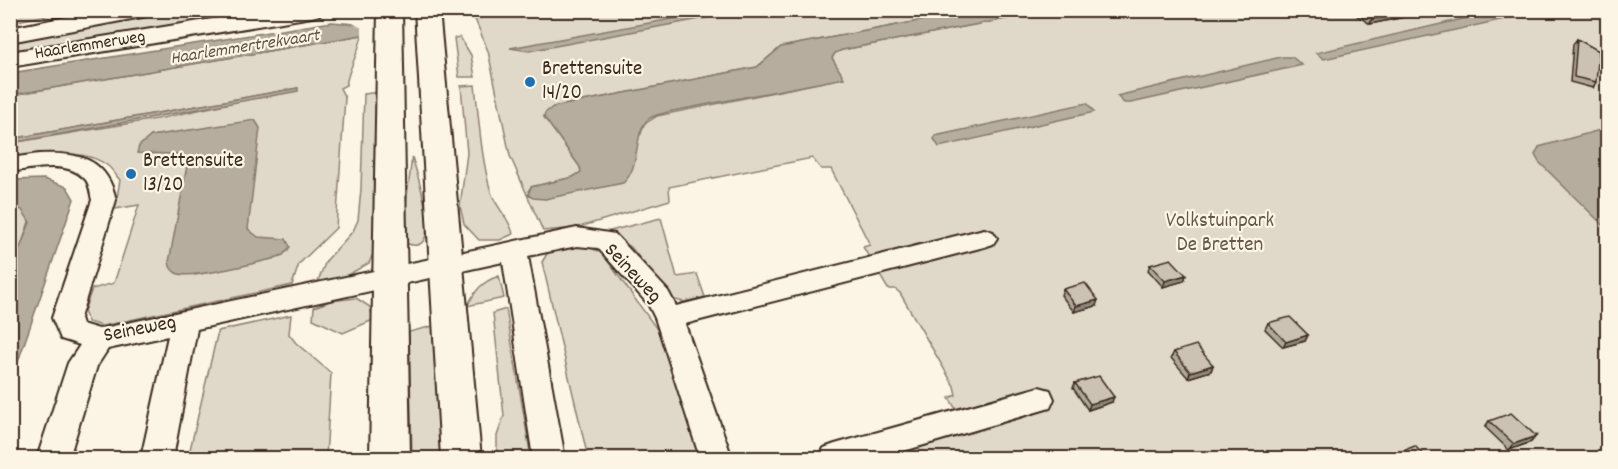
<svg xmlns="http://www.w3.org/2000/svg" width="1618" height="469" font-family="Dekko,sans-serif">
<rect width="100%" height="100%" fill="#fcf5e5"/>
<filter id="ink" filterUnits="userSpaceOnUse"><feTurbulence type="fractalNoise" baseFrequency=".0167" numOctaves="2"/><feDisplacementMap in="SourceGraphic" scale="12" xChannelSelector="R" yChannelSelector="G"/><feConvolveMatrix kernelMatrix="1 2 1 2 8 2 1 2 1" color-interpolation-filters="sRGB"/></filter>
<g filter="url(#ink)">
<path fill="#e0d8c8" stroke="#8e8173" stroke-width="1.5" fill-rule="evenodd" d="M527 10 972 11 781 47 757 67 553 107 544 117 580 167 581 173 574 177 531 187 528 191 545 199 641 134 644 124 657 116 843 78 832 58 835 53 842 50 1048 11H1607V458H866L931 440 959 414 949 398 956 395 954 386 900 293 895 289H888L863 247 870 245 831 169H821L812 158 669 187 670 200 576 228 543 231 510 156 488 51 475 19Z
M27 11H71L11 22V14Z
M171 11H255L11 52 10 42Z
M362 35C359 53 349 67 346 85L340 88 345 98 336 228 299 264 292 285 102 326 88 322 84 311 92 289 114 283 139 205 115 209 120 180C116 176 112 169 108 166 81 145 40 157 11 161V143L162 118 298 88 11 139V95ZM255 121 248 229 251 234 288 251 272 259 195 275 188 160 178 154 138 153 151 136Z
M460 37 471 55 475 77H459L454 38Z
M475 85C479 120 481 158 491 192 496 208 510 218 513 234L500 240H479L464 224 460 206 467 153 461 86Z
M379 92V240L369 263 341 279 316 286 326 261 353 231 358 220 361 189 364 94Z
M412 157C417 174 447 260 405 243L403 228Z
M11 192 36 200 11 277Z
M661 218 677 277 697 274 705 297 684 302 671 299 631 247 606 232Z
M583 244 602 253 659 332 699 458H588L542 262 550 249Z
M499 276 504 298 467 306C476 290 481 282 499 276Z
M356 298 370 307 373 320 343 333 313 319 314 307 330 301Z
M506 309 531 458H497V436L504 416 493 313Z
M291 315 289 334 296 343 331 373 326 458H188L218 331Z
M433 326 442 458H412L409 332Z"/>
<path fill="#b7ad9e" stroke="#85796b" stroke-width="1.5" d="M722 10 743 11 529 51 510 48Z
M441 11H526L362 35 11 95V73L332 22 355 24Z
M972 11H1048L842 50 835 53 832 58 844 78 668 112C662 114 655 115 650 118 632 130 642 167 623 183L545 199 533 198 528 195 531 187 573 177 581 172 580 167 544 117 545 113 553 107 757 67 781 47Z
M1497 11H1541L1324 59 1316 53Z
M1281 57H1292L1302 65 1131 103H1124L1117 96Z
M298 88V91L11 143V139Z
M1087 103 1094 112 939 147 934 139 935 136Z
M255 120 260 128 248 229 258 237 286 239 290 247 283 255 272 259C254 263 190 280 176 273 171 270 170 267 169 262L188 160 178 154 137 153 139 146 151 136Z
M1600 130 1607 132V229L1539 162 1535 155 1539 147Z
M44 179 67 187 74 199 11 382V272L30 222 22 210 11 205V180Z"/>
<path fill="#fcf5e5" d="M422 10 467 11 469 22 362 38V28L351 22Z"/>
<g fill="none" stroke-linecap="round" stroke-linejoin="round">
<defs>
<path id="minor" d="M39 154C79 152 107 158 116 200L80 318 82 324 99 329 577 228 615 234 668 291 676 306 984 229 993 232 997 238 993 244 984 247 685 324 732 458H700L655 318 648 304 598 248 577 246 528 256 565 458H533L503 262 197 329 173 458H141L168 336 108 349 97 366 69 458H37L68 363 80 345 61 339 52 318 92 200C90 193 90 183 84 178 67 160 32 169 10 172V158Z
M1039 387 1050 390 1054 399 1050 408 880 458H819L824 448 835 444Z"/>
<path id="major" d="M102 10H153L150 15 142 17 10 42V28Z
M267 10H323L320 15 312 17 10 67V52Z
M378 10H402L410 458H370Z
M415 10H439L481 458H441Z"/>
</defs>
<use href="#minor" stroke="#3b2a1e" stroke-width="4"/>
<use href="#major" stroke="#3b2a1e" stroke-width="4"/>
<use href="#minor" fill="#fcf5e5" fill-rule="evenodd"/>
<use href="#major" fill="#fcf5e5" fill-rule="evenodd"/>
</g>
<path fill="#afa79a" stroke="#3b2a1e" stroke-width="1.5" d="M1320 10H1331L1328 16Z
M1348 10H1416L1414 15 1370 24Z
M1577 39 1596 82 1593 88 1570 82 1573 44Z
M1150 265 1186 275 1184 281 1163 287 1148 270Z
M1063 289 1096 306 1074 312 1061 295Z
M1268 323 1308 335 1305 341 1283 347 1265 329Z
M1174 352 1213 365 1211 371 1188 378 1171 358Z
M1075 383 1112 402 1088 410 1073 388Z
M1489 421 1536 436 1531 442 1509 450 1485 427Z"/>
<path fill="#8f887d" stroke="#3b2a1e" stroke-width="1.5" d="M1412 10H1416L1414 15 1370 24 1372 19Z
M1186 275 1184 281 1163 287 1165 281Z
M1098 300 1096 306 1074 312 1076 306Z
M1308 335 1305 341 1283 347 1286 342Z
M1213 365 1211 371 1188 378 1190 372Z
M1114 397 1112 402 1088 410 1090 404Z
M1536 436 1531 442 1509 450 1514 444Z"/>
<path fill="#ccc2b3" stroke="#3b2a1e" stroke-width="1.5" d="M1359 10H1412L1372 19Z
M1577 39 1599 51 1596 82 1574 77Z
M1171 259 1186 275 1165 281 1150 265Z
M1085 283 1098 300 1076 306 1063 289Z
M1290 317 1308 335 1286 342 1268 323Z
M1196 345 1213 365 1190 372 1174 352Z
M1099 376 1114 397 1090 404 1075 383Z
M1511 413 1536 436 1514 444 1489 421Z
M1415 446 1427 459H1395L1392 455Z"/>
</g>
<g fill="#1f6fb2" stroke="#fcf5e5" stroke-width="2">
<circle cx="530" cy="82" r="6"/>
<circle cx="131" cy="174" r="6"/>
</g>
<g text-anchor="middle" dominant-baseline="central" stroke-width="4.5" stroke-linejoin="round" paint-order="stroke">
<g font-size="18" fill="#3b2a1e" stroke="#fcf5e5">
<text transform="translate(90 46) rotate(-9)">Haarlemmerweg</text>
</g>
<g font-size="18" font-style="italic" fill="#605144" stroke="#fcf5e5">
<text transform="translate(245 48) rotate(-9)">Haarlemmertrekvaart</text>
</g>
<g font-size="21" fill="#3b2a1e" stroke="#fcf5e5" text-anchor="start">
<text x="542" y="70">Brettensuite<tspan x="542" dy="24">14/20</tspan></text>
<text x="143" y="162">Brettensuite<tspan x="143" dy="24">13/20</tspan></text>
</g>
<g font-size="21" fill="#645648" stroke="#fcf5e5">
<text x="1220" y="222">Volkstuinpark<tspan x="1220" dy="24">De Bretten</tspan></text>
</g>
<g font-size="21" fill="#3b2a1e" stroke="#fcf5e5">
<text transform="translate(632 274) rotate(47)">Seineweg</text>
<text transform="translate(140 330) rotate(-11)">Seineweg</text>
</g>
</g>
<rect width="1618" height="469" fill="none" stroke="#fcf5e5" stroke-width="36"/>
<rect x="18" y="18" width="1582" height="433" fill="none" stroke="#3b2a1e" stroke-width="2" filter="url(#ink)"/>
</svg>
